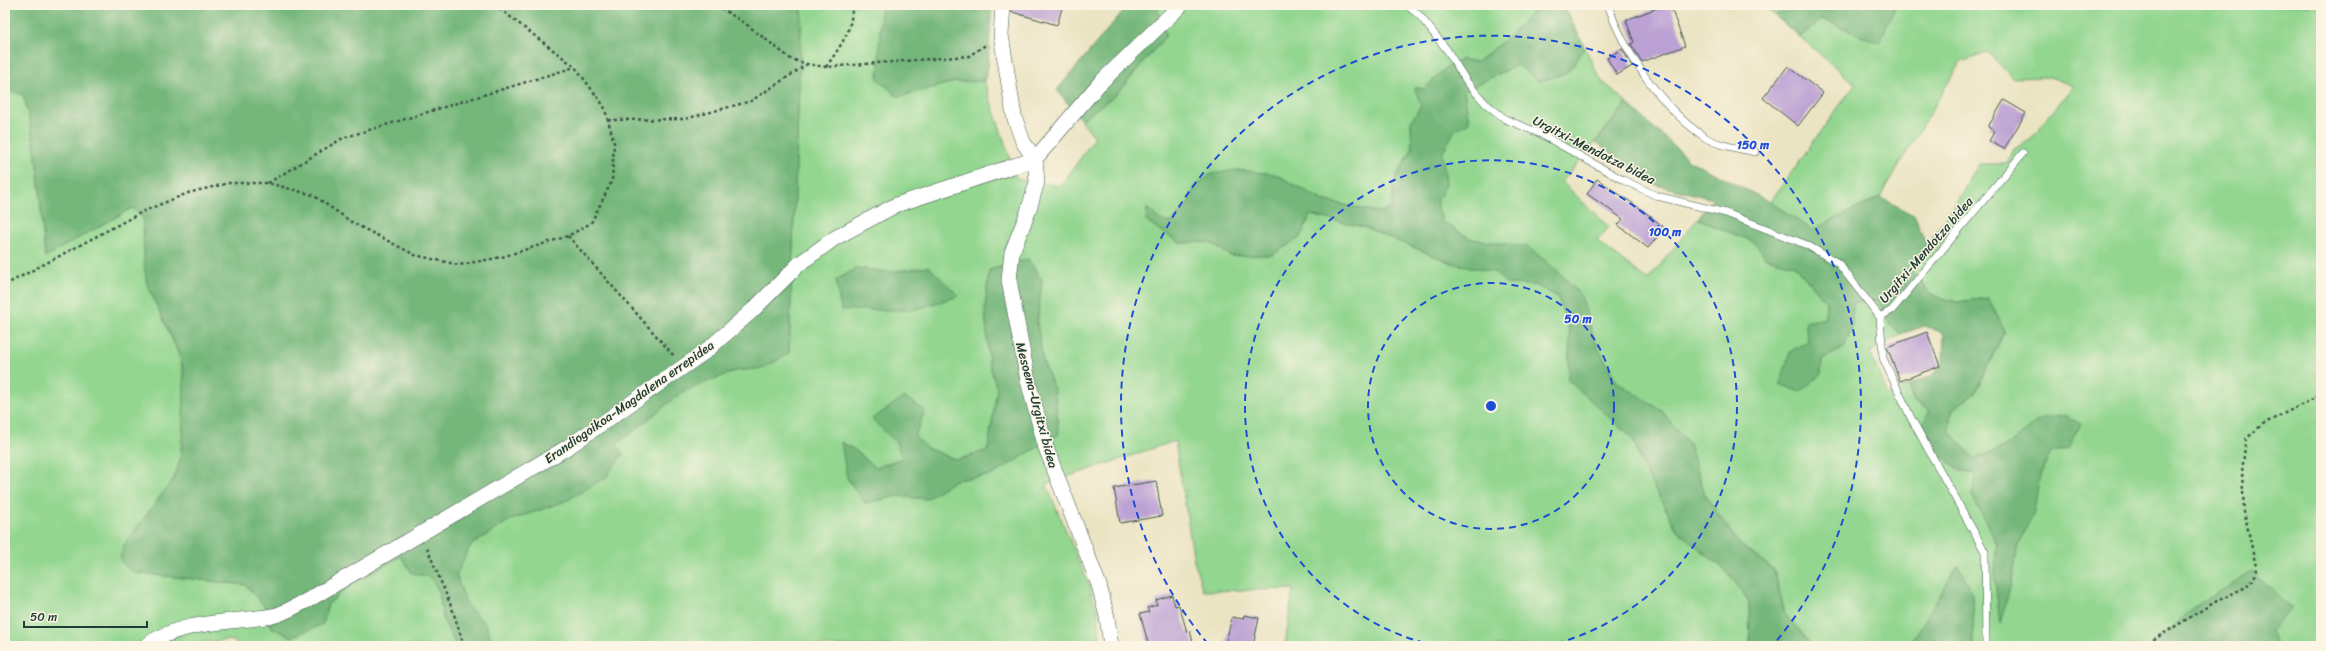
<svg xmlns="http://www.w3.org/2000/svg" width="2326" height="651" font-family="Sriracha,sans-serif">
<rect width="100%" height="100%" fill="#fcf5e5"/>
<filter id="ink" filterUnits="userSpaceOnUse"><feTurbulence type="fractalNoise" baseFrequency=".025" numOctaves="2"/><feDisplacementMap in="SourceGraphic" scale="8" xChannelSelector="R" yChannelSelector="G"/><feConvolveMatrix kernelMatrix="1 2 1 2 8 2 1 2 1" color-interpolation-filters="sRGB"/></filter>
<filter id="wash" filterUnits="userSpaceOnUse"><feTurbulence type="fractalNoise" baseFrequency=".012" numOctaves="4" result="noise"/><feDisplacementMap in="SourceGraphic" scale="16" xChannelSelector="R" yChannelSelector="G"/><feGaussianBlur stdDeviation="0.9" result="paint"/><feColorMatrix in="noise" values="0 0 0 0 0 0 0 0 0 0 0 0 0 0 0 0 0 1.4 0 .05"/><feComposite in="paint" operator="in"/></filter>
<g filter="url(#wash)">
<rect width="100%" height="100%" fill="#ebe4c3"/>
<path fill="#92d68f" stroke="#588a62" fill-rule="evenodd" d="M802 5H881L878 79 898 97 954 82 984 81 1017 179 1061 186 1095 137 1081 120 1118 93 1166 35 1156 5H1538L1513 33 1477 62 1443 70 1424 89 1421 105 1411 122 1412 149 1394 181 1392 208 1377 212 1322 200 1275 174 1195 187 1187 206 1171 223 1160 221 1180 243 1209 242 1231 256 1272 255 1301 237 1309 214 1363 227 1452 263 1494 272 1506 284 1536 285 1558 297 1570 334 1568 380 1632 437 1644 469 1677 530 1729 573 1749 602 1750 646H1285L1293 589 1203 591 1194 561 1175 441 1046 484 1089 585 1098 613 1101 646H494L485 623 467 605 456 575 470 546 508 521 568 500 616 445 682 392 735 371 764 368 789 353ZM929 267 836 280 857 268 889 272ZM989 270 1042 280 1037 324 1043 361 1055 392 1023 454 992 475 955 480 926 499 899 496 865 503 841 443 855 450 876 468 902 458 897 442 915 436 927 448 957 460 988 450 997 389 989 363 985 307Z
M1762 5H1818L1774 15Z
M1896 5H2321V646H2276L2271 631 2196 606 2151 646H1974L1973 594 1920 629 1909 646H1813L1785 614 1774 570 1739 544 1705 495 1689 444 1616 381 1594 339 1581 296 1557 270 1497 244 1471 239 1443 222 1436 203 1446 184 1442 154 1454 131 1469 122 1463 91 1517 65 1539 81 1567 73 1585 48 1600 79 1627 103 1562 182 1609 227 1597 241 1648 280 1698 218 1713 226 1755 242 1766 258 1794 265 1826 302 1825 318 1809 341 1790 352 1822 359 1844 348 1852 326 1853 303 1878 300 1890 325 1901 334 1870 352 1887 395 1908 386 1914 402 1930 411 1933 447 1958 470 1977 475 1987 521 1997 544 1994 570 2000 623 2014 573 2017 548 2033 515 2039 481 2050 452 2069 448 2039 420 2006 446 1975 459 1949 430 1951 410 1974 394 2005 331 1988 298 1957 302 1931 295 1910 269 1954 206 1979 164H2007L2014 149 2030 140 2073 86 2050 77 2013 78 1987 52 1961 61 1880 197 1812 230 1770 202 1855 84 1800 37 1822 19 1843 28 1892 13Z
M5 89 23 95C39 147 40 203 45 256L132 207 143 217 147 284 180 357 185 385 180 461 174 478 155 506 139 573 246 585 265 607 272 628 323 624 328 604 353 583 401 556 412 573 430 577 439 591 443 619 456 646H241L234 641 226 640 171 646H5Z"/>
<path fill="#75b77a" stroke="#4a7a57" d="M5 5H802L789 353 764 368 735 371 682 392 616 445 623 454 606 477 568 500 508 521 470 546 456 575 467 605 485 623 494 646H456L443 619 439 591 430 577 412 573 401 556 353 583 328 604 323 624 292 637 272 628 265 607 246 585 138 573 128 569 120 560 124 545 174 478 180 461 183 442 184 370 177 349 147 284 144 264 143 217 132 208 45 257C40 203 39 147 23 95L5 89Z
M881 5H992L988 68 984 81 954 82 898 97 878 79Z
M1128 5H1156L1166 35 1118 93 1081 120 1057 90Z
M1538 5H1564L1585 48 1567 73 1539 81 1517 65 1464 91 1469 122 1454 131 1442 154 1446 184 1436 203 1443 222 1471 239 1528 247 1557 270 1581 296 1594 339 1616 381 1661 410 1689 444 1705 495 1739 544 1774 570 1785 614 1813 646H1750L1749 602 1729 573 1677 530 1644 469 1632 437 1568 380 1570 334 1558 297 1536 285 1506 284 1494 272 1452 263 1363 227 1310 215 1301 237 1272 255 1231 256 1209 242 1180 243 1146 221 1147 208 1160 220 1171 223 1187 206 1195 187 1211 174 1237 170 1275 174 1322 200 1377 212 1392 208 1394 181 1412 149 1411 122 1421 105 1414 87 1424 89 1443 70 1462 59 1477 62 1513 33Z
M1818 5H1896L1879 43 1822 19 1800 37 1774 15Z
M1627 103 1690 161 1770 202 1812 230 1880 197 1915 216 1926 245 1910 269 1931 295 1957 302 1988 298 2005 331 1974 394 1951 410 1949 430 1975 459 2006 446 2039 420 2064 415 2081 424 2069 448 2050 453 2039 481 2033 515 2017 548 2014 573 2000 624 1994 570 1997 544 1972 495 1977 475C1945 466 1936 453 1923 423L1930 411 1914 402 1908 386 1931 376 1943 363 1944 333 1924 326 1901 334 1890 325 1878 300 1853 303 1852 326 1844 348 1822 359 1821 374 1800 392 1780 384 1790 352 1808 341 1805 322 1825 318 1826 302 1794 265 1766 258 1755 242 1713 226 1698 218 1713 199 1656 185 1596 142Z
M1028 259 1042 280 1037 324 1043 361 1055 392 1059 434 992 475 955 480 926 499 899 496 865 503 847 478 841 442 855 450 876 468 902 458 896 442 872 419 904 397 925 410 915 436 927 448 957 460 988 450 997 389 989 363 985 307 989 270Z
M929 267 959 296 913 310H841L836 280 857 268 889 272Z
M1958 565 1973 594 1974 646H1909Z
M2252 572 2292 608 2271 631 2276 646H2151L2196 606Z"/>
<g id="blocks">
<path fill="#bca1d4" d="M1012 5H1063L1057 25 1012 12Z
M1665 5H1670L1685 46 1642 62 1631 44 1634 42 1626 20Z
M1622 49 1632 66 1617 75 1607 58Z
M1788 66 1823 93 1798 126 1763 98Z
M2004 100 2026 113 2004 149 1989 141 1995 131 1988 127Z
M1597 179 1641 209 1665 228 1648 248 1618 225 1623 219 1587 194Z
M1927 332 1940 366 1900 381 1887 347Z
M1156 481 1162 516 1120 523 1114 488Z
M1172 595 1175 606 1179 605 1187 632 1190 631 1194 646H1149L1140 614 1149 612 1147 608 1157 605 1156 600Z
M1244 615 1259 618 1253 646H1225L1232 617 1243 619Z"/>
</g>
</g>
<g filter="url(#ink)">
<use href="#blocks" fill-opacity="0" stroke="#3e5649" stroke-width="1"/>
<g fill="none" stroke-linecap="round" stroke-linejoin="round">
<defs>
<path id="lane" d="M1407 5 1420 16 1447 50 1467 82 1485 103 1505 119 1539 133 1623 180 1657 196 1726 213 1807 245 1838 263 1880 317 1892 310 2023 153
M1608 5C1623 51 1662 108 1703 136 1717 146 1739 148 1755 152
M1880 317 1883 358 1911 418 1985 552 1986 646"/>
<path id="street" d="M1003 5 1001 35 1014 116 1023 142 1035 159
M1035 159 1037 182 1028 212 1012 252 1009 280 1028 381 1046 448 1099 585 1107 617 1111 646
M146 646C180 620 232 623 272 616 284 614 297 605 308 600L568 447 706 351 754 309 799 264 835 238 896 205 1035 159 1099 84 1181 5"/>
</defs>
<use href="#lane" stroke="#3e5649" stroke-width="8"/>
<use href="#street" stroke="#3e5649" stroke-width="16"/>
<path stroke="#3e5649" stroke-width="2.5" stroke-dasharray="3 3" stroke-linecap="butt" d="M716 5 746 24 791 59 807 64 826 67 969 56 987 44
M826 67C840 47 853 30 852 5
M608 120 685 119 751 101 806 65
M268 183 343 138 575 67
M568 236 674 356
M5 285 144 211 188 193 229 183H268L313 195 353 223 415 255 459 265 502 257 568 236 591 223 612 181 614 142 604 106 575 67 495 5
M427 548 453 611 464 646
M2143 646 2215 602 2244 588 2253 580 2257 571 2244 511 2242 472 2246 439 2263 424 2321 395"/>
<use href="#lane" stroke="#fff" stroke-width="7"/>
<use href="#street" stroke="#fff" stroke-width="15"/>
</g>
</g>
<g fill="none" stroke="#1d4ed8" stroke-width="2" stroke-dasharray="7 5">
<circle cx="1491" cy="406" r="123"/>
<path d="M1436 646A246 246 0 1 1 1546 646"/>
<path d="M1208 644A370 370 0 1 1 1774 644"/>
</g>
<g text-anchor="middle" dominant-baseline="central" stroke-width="3" stroke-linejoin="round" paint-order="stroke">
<g font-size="13" fill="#1f3d34" stroke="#fcf5e5">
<text transform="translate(1594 150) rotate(27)">Urgitxi-Mendotza bidea</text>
<text transform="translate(1926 250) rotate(-49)">Urgitxi-Mendotza bidea</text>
<text transform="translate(629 402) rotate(-35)">Erandiogoikoa-Magdalena errepidea</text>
<text transform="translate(1037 405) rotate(75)">Mesoena-Urgitxi bidea</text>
</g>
</g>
<circle cx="1491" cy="406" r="6" fill="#1d4ed8" stroke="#fcf5e5" stroke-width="2"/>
<g font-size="12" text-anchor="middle" font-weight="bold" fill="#1d4ed8" stroke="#fcf5e5" stroke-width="3" stroke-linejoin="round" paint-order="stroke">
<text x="1753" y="149">150 m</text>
<text x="1665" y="236">100 m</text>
<text x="1578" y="323">50 m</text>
</g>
<rect width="2326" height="651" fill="none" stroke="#fcf5e5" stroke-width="20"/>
<path d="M24 621v6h123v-6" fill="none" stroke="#1f3d34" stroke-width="2"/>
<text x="30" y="621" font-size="12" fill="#1f3d34" stroke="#fcf5e5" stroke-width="3" paint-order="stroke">50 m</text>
</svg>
